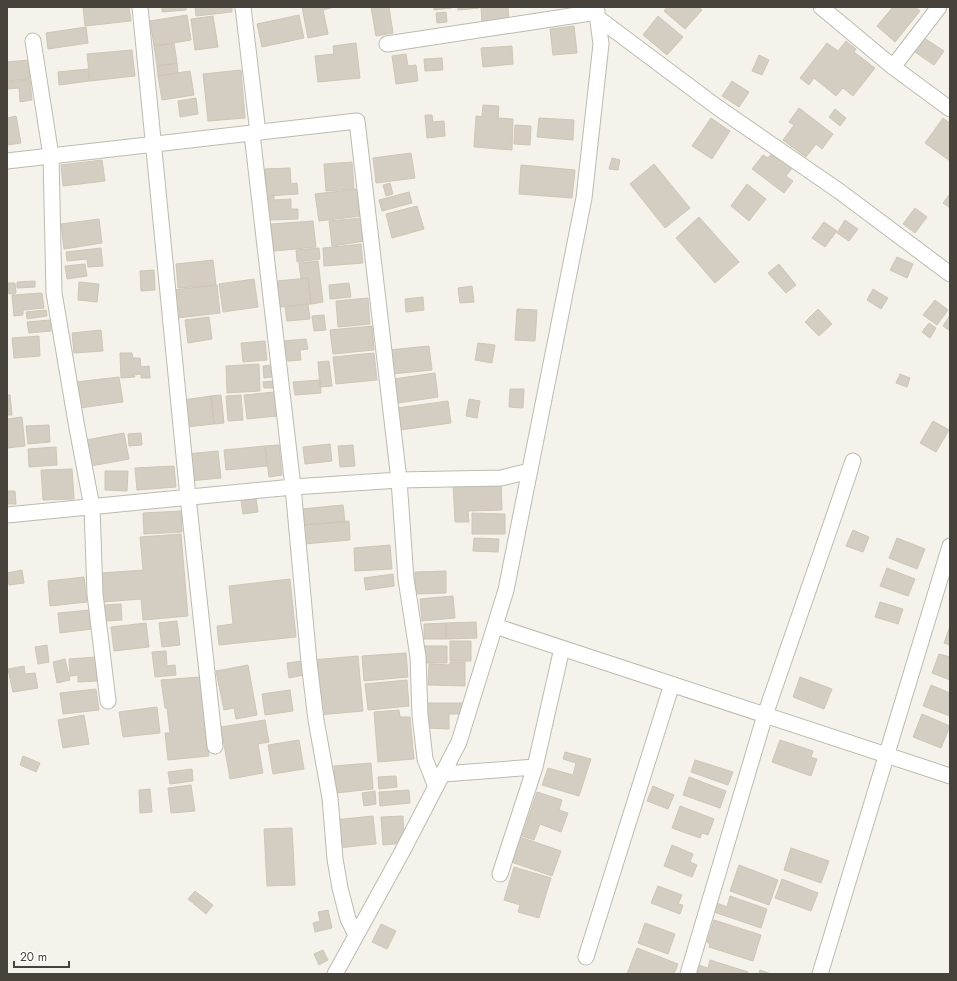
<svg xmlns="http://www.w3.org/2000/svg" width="957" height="981" font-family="Jost,sans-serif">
<rect width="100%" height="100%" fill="#f4f2eb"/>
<path fill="#d4cec2" stroke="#cec6b6" d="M83 7H129L131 21 85 26Z
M162 7H186V10L162 12Z
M195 7H232V12L196 16Z
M302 7H334L323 10 328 34 308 38Z
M371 7H389L393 33 376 36Z
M434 7H452V8L434 10Z
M458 7H479V8L458 10Z
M481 7H508L509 21 482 23Z
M667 7H698L702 10 685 29 664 11Z
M893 7H915L920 11 895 42 877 26Z
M446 12 447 22 437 23 436 13Z
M187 15 191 40 154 46 150 21Z
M299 15 304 38 262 47 257 24Z
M213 16 218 47 195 50 191 19Z
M658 16 683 37 667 55 643 35Z
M574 26 577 53 553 55 550 29Z
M86 27 88 43 48 49 46 33Z
M921 36 944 51 934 65 912 50Z
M846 41 856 49 854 52 875 68 853 96 843 88 836 96 814 78 809 85 800 78 827 43 838 51Z
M174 43 177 63 157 66 154 46Z
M356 43 360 78 318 82 315 56 334 54 333 46Z
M512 46 513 64 483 67 481 48Z
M132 50 135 76 90 81 87 54Z
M406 54 408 66 416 65 418 81 396 84 392 56Z
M759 55 769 60 762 75 752 71Z
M442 58 443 70 425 71 424 59Z
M29 60 30 79 7 81V62Z
M177 63 178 73 158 76 157 66Z
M88 69 89 81 59 85 58 72Z
M241 70 245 118 208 121 203 74Z
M190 71 194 95 162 100 158 76Z
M30 80 32 100 20 102 19 88 7 89V82Z
M732 81 749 92 739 107 722 96Z
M196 98 198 114 180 117 178 101Z
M483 105 499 106 498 118 513 119 512 150 474 147 476 116 482 117Z
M799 108 833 134 822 149 816 144 806 157 783 140 794 125 789 122Z
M835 109 846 118 840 126 829 117Z
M425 115H432L433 122 444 121 445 136 427 138Z
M16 116 21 143 7 145V118Z
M539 118 574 120 573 140 537 137Z
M711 118 730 131 712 159 692 146Z
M943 118 950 123V161L925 143Z
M515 125 531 126 530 145 514 144Z
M773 152 793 167 786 176 793 181 784 193 752 169 763 155 768 158Z
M411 153 415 178 376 183 373 158Z
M612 158 620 160 618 170 609 169Z
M102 160 105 181 63 186 61 165Z
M352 162 354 189 326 191 324 164Z
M654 164 690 208 665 228 630 184Z
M521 165 575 170 572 198 519 194Z
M290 168 291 184 297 183 298 194 267 196 265 169Z
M390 183 393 194 386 196 383 185Z
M747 184 766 199 749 221 731 206Z
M358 189 361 216 319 221 315 194Z
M409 192 412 203 382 211 379 200Z
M950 194V208L943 203Z
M274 196V200L291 199V209H298V219L269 220 268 197Z
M417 206 424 229 392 238 386 214Z
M915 208 927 217 915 233 903 224Z
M699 217 739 262 715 283 676 238Z
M362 218 365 241 332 246 329 221Z
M99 219 102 243 64 249 61 224Z
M845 220 858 229 849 241 837 233Z
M313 221 316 247 274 251 271 224Z
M824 222 837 231 825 247 812 238Z
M361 244 363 263 324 266 323 248Z
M101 248 103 266 88 267 87 259 67 261 66 252Z
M319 248 320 259 297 262 296 250Z
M897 257 913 264 907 278 890 270Z
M213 260 216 285 178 288 176 264Z
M318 261 323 302 311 304 308 278 301 279 299 263Z
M85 264 87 276 67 279 65 266Z
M779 264 796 285 786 293 768 273Z
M154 270 155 290 141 291 140 271Z
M308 278 311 304 280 307 277 281Z
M254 279 258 307 223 312 219 284Z
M35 281V287L17 288V282Z
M79 282 99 284 97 302 78 300Z
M7 283H15L16 293 9 294Z
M349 283 351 297 330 299 329 285Z
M217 285 220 313 177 318 173 290Z
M472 286 474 302 460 303 458 288Z
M873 289 888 298 881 309 867 300Z
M42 293 44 308 23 310V315L14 316 12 295Z
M423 297 424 310 406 312 405 299Z
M368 298 370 324 338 327 336 301Z
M935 300 948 310 937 325 923 315Z
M308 304 310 319 287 321 285 307Z
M517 309 537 310 535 341 515 340Z
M818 309 832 324 819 336 805 322Z
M46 310 47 316 27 319 26 312Z
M324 315 326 330 314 331 312 316Z
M950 315V331L943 326Z
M209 317 212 339 188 343 185 320Z
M50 320 51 331 29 333 27 322Z
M929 323 936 328 930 338 922 332Z
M372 326 374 350 333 354 330 330Z
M101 330 103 351 74 353 72 333Z
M39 336 40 356 14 358 12 338Z
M306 339 308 349 300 350 301 360 288 361 283 341Z
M265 341 267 360 243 362 241 343Z
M478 343 495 345 492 363 475 360Z
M429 346 432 370 392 374 389 350Z
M120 353H132L133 358H140L141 367 149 366 150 378H141V374L134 375 135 377 121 378Z
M374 353 377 380 336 384 333 357Z
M329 361 332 386 320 387 318 362Z
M259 364 260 391 227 393 226 366Z
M271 365 272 377 264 378 263 366Z
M435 373 438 397 398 403 394 379Z
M900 374 910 378 907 387 896 383Z
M119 377 123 402 80 408 76 382Z
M320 380 321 393 295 395 293 382Z
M274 381 275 388H264L263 382Z
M510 389H524L523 408 509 407Z
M274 392 277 416 247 419 244 395Z
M7 395H10L12 415H7Z
M221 395 224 423 214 424 211 396Z
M241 395 243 420 228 421 226 396Z
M211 396 214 424 186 427 183 400Z
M469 399 480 401 477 418 466 416Z
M448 401 451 423 400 430 397 408Z
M22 417 25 446 7 448V419Z
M933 421 949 430 936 452 920 443Z
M49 425 50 442 28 444 26 426Z
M124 433 129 459 91 466 86 440Z
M141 433 142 445 129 446 128 434Z
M330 444 332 461 305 464 303 447Z
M279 445 282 475 269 477 265 446Z
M353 445 355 466 340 467 338 446Z
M265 446 267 466 226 470 224 450Z
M56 447 57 465 29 467 28 449Z
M218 451 221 478 189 481 186 454Z
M174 466 176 487 137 490 135 468Z
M72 469 74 499 43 500 41 470Z
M105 471H128L127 491 105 490Z
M501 481 502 510 468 511 469 522H455L453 483Z
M7 491H15L16 504H7Z
M256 499 258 512 243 514 241 501Z
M343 505 345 522 302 525 301 509Z
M181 511 182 532 144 534 143 513Z
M472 513 505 514V534H472Z
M349 521 350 540 304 544 302 525Z
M853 530 869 537 863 552 846 546Z
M181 534 188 616 143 620 141 599 103 602 101 573 143 570 140 537Z
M474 538 499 539 498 552 473 551Z
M897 538 925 549 917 569 889 558Z
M390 545 392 569 355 571 354 548Z
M887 568 915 579 908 596 880 586Z
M22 570 24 583 9 585 7 573Z
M446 571V593L415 594V572Z
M393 574 394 586 366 590 364 578Z
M84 577 87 602 50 606 48 581Z
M290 579 296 637 219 645 217 626 233 624 229 586Z
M453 596 455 618 422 621 420 599Z
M880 602 903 609 898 624 875 617Z
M121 604 122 620 105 621 104 605Z
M90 610 92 629 60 633 58 613Z
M177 621 180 645 162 647 159 623Z
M476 622 477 638 446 639V623Z
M146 623 149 647 114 651 111 627Z
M446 623V639H424V624Z
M950 626V645L944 643Z
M450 641H471V661H450Z
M47 645 49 662 38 664 35 647Z
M423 646H447V663H423Z
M166 651 167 666 175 665 176 675 155 677 152 652Z
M406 653 408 677 364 681 362 656Z
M939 654 950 657V680L932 673Z
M358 656 363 711 318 715 312 660Z
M96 657 97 681 78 682V675L70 676 69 659Z
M65 659 70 680 57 683 53 662Z
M302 661 304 675 289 678 287 663Z
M450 662H465V686L428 685 429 664 450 665Z
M248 665 257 715 236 719 234 708 224 710 216 671Z
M24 666 25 674 35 673 38 688 13 692 8 669Z
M200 677 209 756 168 760 165 733H170L167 708H165L161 680Z
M800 677 832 689 824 709 793 697Z
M407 680 409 706 368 710 365 684Z
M931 685 950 693V716L923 706Z
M96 689 99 710 63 714 60 693Z
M290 690 293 711 265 715 262 694Z
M427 703H465V714H449V729L427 728Z
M157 707 160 733 123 737 119 712Z
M399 710 400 717H410L414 759 378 762 374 712Z
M922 714 950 726 941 748 913 737Z
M84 715 89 744 63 748 58 720Z
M265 720 269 742 258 744 263 773 230 779 221 727Z
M299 740 304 769 273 774 268 745Z
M780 740 813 751 811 757 817 759 811 776 772 762Z
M565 752 591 759 579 796 542 785 548 768 573 775 576 763 563 759Z
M23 756 40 763 36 772 20 765Z
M695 760 733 772 728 785 691 772Z
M371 763 373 789 336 793 334 766Z
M192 769 193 781 170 784 168 772Z
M396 776 397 787 379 789 378 777Z
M689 777 726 791 720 808 683 795Z
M191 785 195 811 171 813 168 788Z
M653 786 674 795 668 809 647 801Z
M150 789 152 812 140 813 139 790Z
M409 790 410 803 380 806 379 792Z
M375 791 376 804 364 806 362 793Z
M537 792 562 800 559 810 568 813 561 832 540 824 534 840 522 836Z
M680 806 714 819 708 835 702 833 700 838 672 828Z
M373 816 376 844 338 848 334 820Z
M403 816 404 843 383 845 381 817Z
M292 828 295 885 267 886 264 829Z
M520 837 561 851 552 876 511 862Z
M672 845 693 854 690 862 697 865 692 877 664 866Z
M791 848 829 861 821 883 784 870Z
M739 865 778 880 769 905 730 891Z
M514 867 551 878 539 918 518 912 520 905 504 900Z
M782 879 818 893 811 911 775 898Z
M658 886 682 895 678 904 683 905 680 914 651 903Z
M195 891 213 905 206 914 188 899Z
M730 896 767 909 761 928 714 912 717 903 727 907Z
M328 910 332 928 315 932 313 923 320 921 318 912Z
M714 920 761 935 753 961 709 947 710 944 707 942Z
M645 923 675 934 668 954 638 943Z
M381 924 396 931 387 949 372 942Z
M637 948 678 964 674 974H627Z
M323 950 328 960 319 965 314 954Z
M710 960 748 972 747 974H695L698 965 708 968Z
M760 970 771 974H759Z"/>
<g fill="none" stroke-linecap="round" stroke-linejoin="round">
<defs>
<path id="minor" d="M140 7 188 497 215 746
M243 7 258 133
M821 7 893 67 950 109
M598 18 717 107 839 191 950 274
M33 41 51 156 54 293 77 428 92 507 95 594 108 701
M387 44 597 12
M893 67 939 7
M252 134 293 487 309 662 316 720 330 798 335 859 340 888 348 919 356 935
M7 161 357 121 399 480 406 579 418 657 420 715 425 759 436 787
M7 515 293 487 399 480 501 478 530 471
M495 626 950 776
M443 774 535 767
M500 874 535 767 562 648
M586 957 672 684
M335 974 402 852 459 742 506 590 584 198 601 44 596 7
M688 974 765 715 853 461
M820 974 950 546"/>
</defs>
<use href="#minor" stroke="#bebaaf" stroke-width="17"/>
<use href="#minor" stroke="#fff" stroke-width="15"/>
</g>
<rect width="957" height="981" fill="none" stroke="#47433a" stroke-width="16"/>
<path d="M14 961v6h55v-6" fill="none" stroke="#47433a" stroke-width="2"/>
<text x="20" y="961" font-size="12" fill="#47433a" stroke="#ffffff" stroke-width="3" paint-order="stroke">20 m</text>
</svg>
